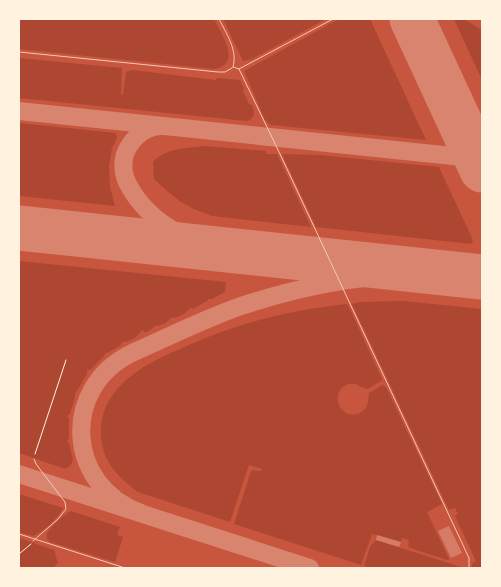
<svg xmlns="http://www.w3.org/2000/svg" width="501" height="587" font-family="Lora,serif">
<rect width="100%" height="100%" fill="#c8553d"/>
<path fill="#ae4732" d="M19 19H214C221 34 243 64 214 69L19 49Z
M223 19H326L252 59 243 61Z
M339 19H370L426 140 271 125 265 120 244 71Z
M454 19H464L482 30V80Z
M19 58 122 68 121 95H123L126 72 132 70 216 80 217 78 240 80 244 88 243 91 249 104 252 105C255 112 255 118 247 121L19 98Z
M19 123 116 133 117 138 112 148 109 166 110 187 115 206 19 196Z
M205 146 266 151V154H277L311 227 212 216 194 209 181 202 167 191 154 179 153 162C165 148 188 148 205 146Z
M282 154 320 155 439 167 472 238 473 241 471 244 316 227Z
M19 261 226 282 225 292 212 299H209L207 301 193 309 190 308C187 313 177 318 171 318 167 323 160 326 154 326L153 328 145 333 143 330H142C138 337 130 342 122 342L121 345 107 353H105L104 356 90 370H87V374L77 391 75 393V397L70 414 67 416 69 419V438L67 441 69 443 73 460 70 466 65 469 19 453Z
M403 301 482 309V568H471L473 563 476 561 455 516 458 514 455 508 449 510 352 304 360 302Z
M346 304 348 305 382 379 381 381 368 389C361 388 356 382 349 384 328 390 339 422 360 413 363 411 366 409 367 405 369 401 368 396 369 393L382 385 386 387 442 504 427 512 449 559 447 560 410 548 408 546 409 540 402 538 401 542 372 534 361 565 234 524 251 471 253 470 260 471 262 469 249 465 230 522 138 492C116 476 100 458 101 430 101 412 110 395 123 383 139 368 158 358 178 350 234 324 285 311 346 304Z
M19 494 63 508C57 520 45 530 33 536L19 532Z
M71 511 120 527 117 535 123 537 115 562 50 542C47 539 46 538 47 534 47 530 67 512 71 511Z
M19 538 54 550 58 563 53 568H19Z
M376 540 461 567 462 568H372L364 566 370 547Z"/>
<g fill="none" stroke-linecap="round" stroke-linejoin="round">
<path stroke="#d8846e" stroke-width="18" d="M19 111 482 159
M160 126C147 127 136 135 129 146 121 158 122 174 129 186 151 226 194 245 237 251
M467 138 473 147 482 155
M19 474 310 568
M141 513C66 486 60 388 132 353 168 337 204 319 241 306 293 289 347 277 402 275 429 274 455 276 482 277"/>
<path stroke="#d8846e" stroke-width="45" d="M412 19 482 170
M19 228 482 277"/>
</g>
<path fill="#d67c66" d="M449 526 462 553 451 558 438 531Z
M377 535 401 542 399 547 376 540Z"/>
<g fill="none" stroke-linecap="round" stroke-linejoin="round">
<path stroke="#fff3e0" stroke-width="1" d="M35 454 66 360
M19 554 31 544"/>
<path stroke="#f1ccb7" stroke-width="1" d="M219 19C226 33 238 50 233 67
M19 52 218 72H225L232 68
M233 67 239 69 280 154 469 558V568
M239 69 333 19
M19 534 125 568
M33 541 58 519 66 509 65 502 36 464 34 459"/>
</g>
<rect width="501" height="587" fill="none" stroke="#fff3e0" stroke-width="40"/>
</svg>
